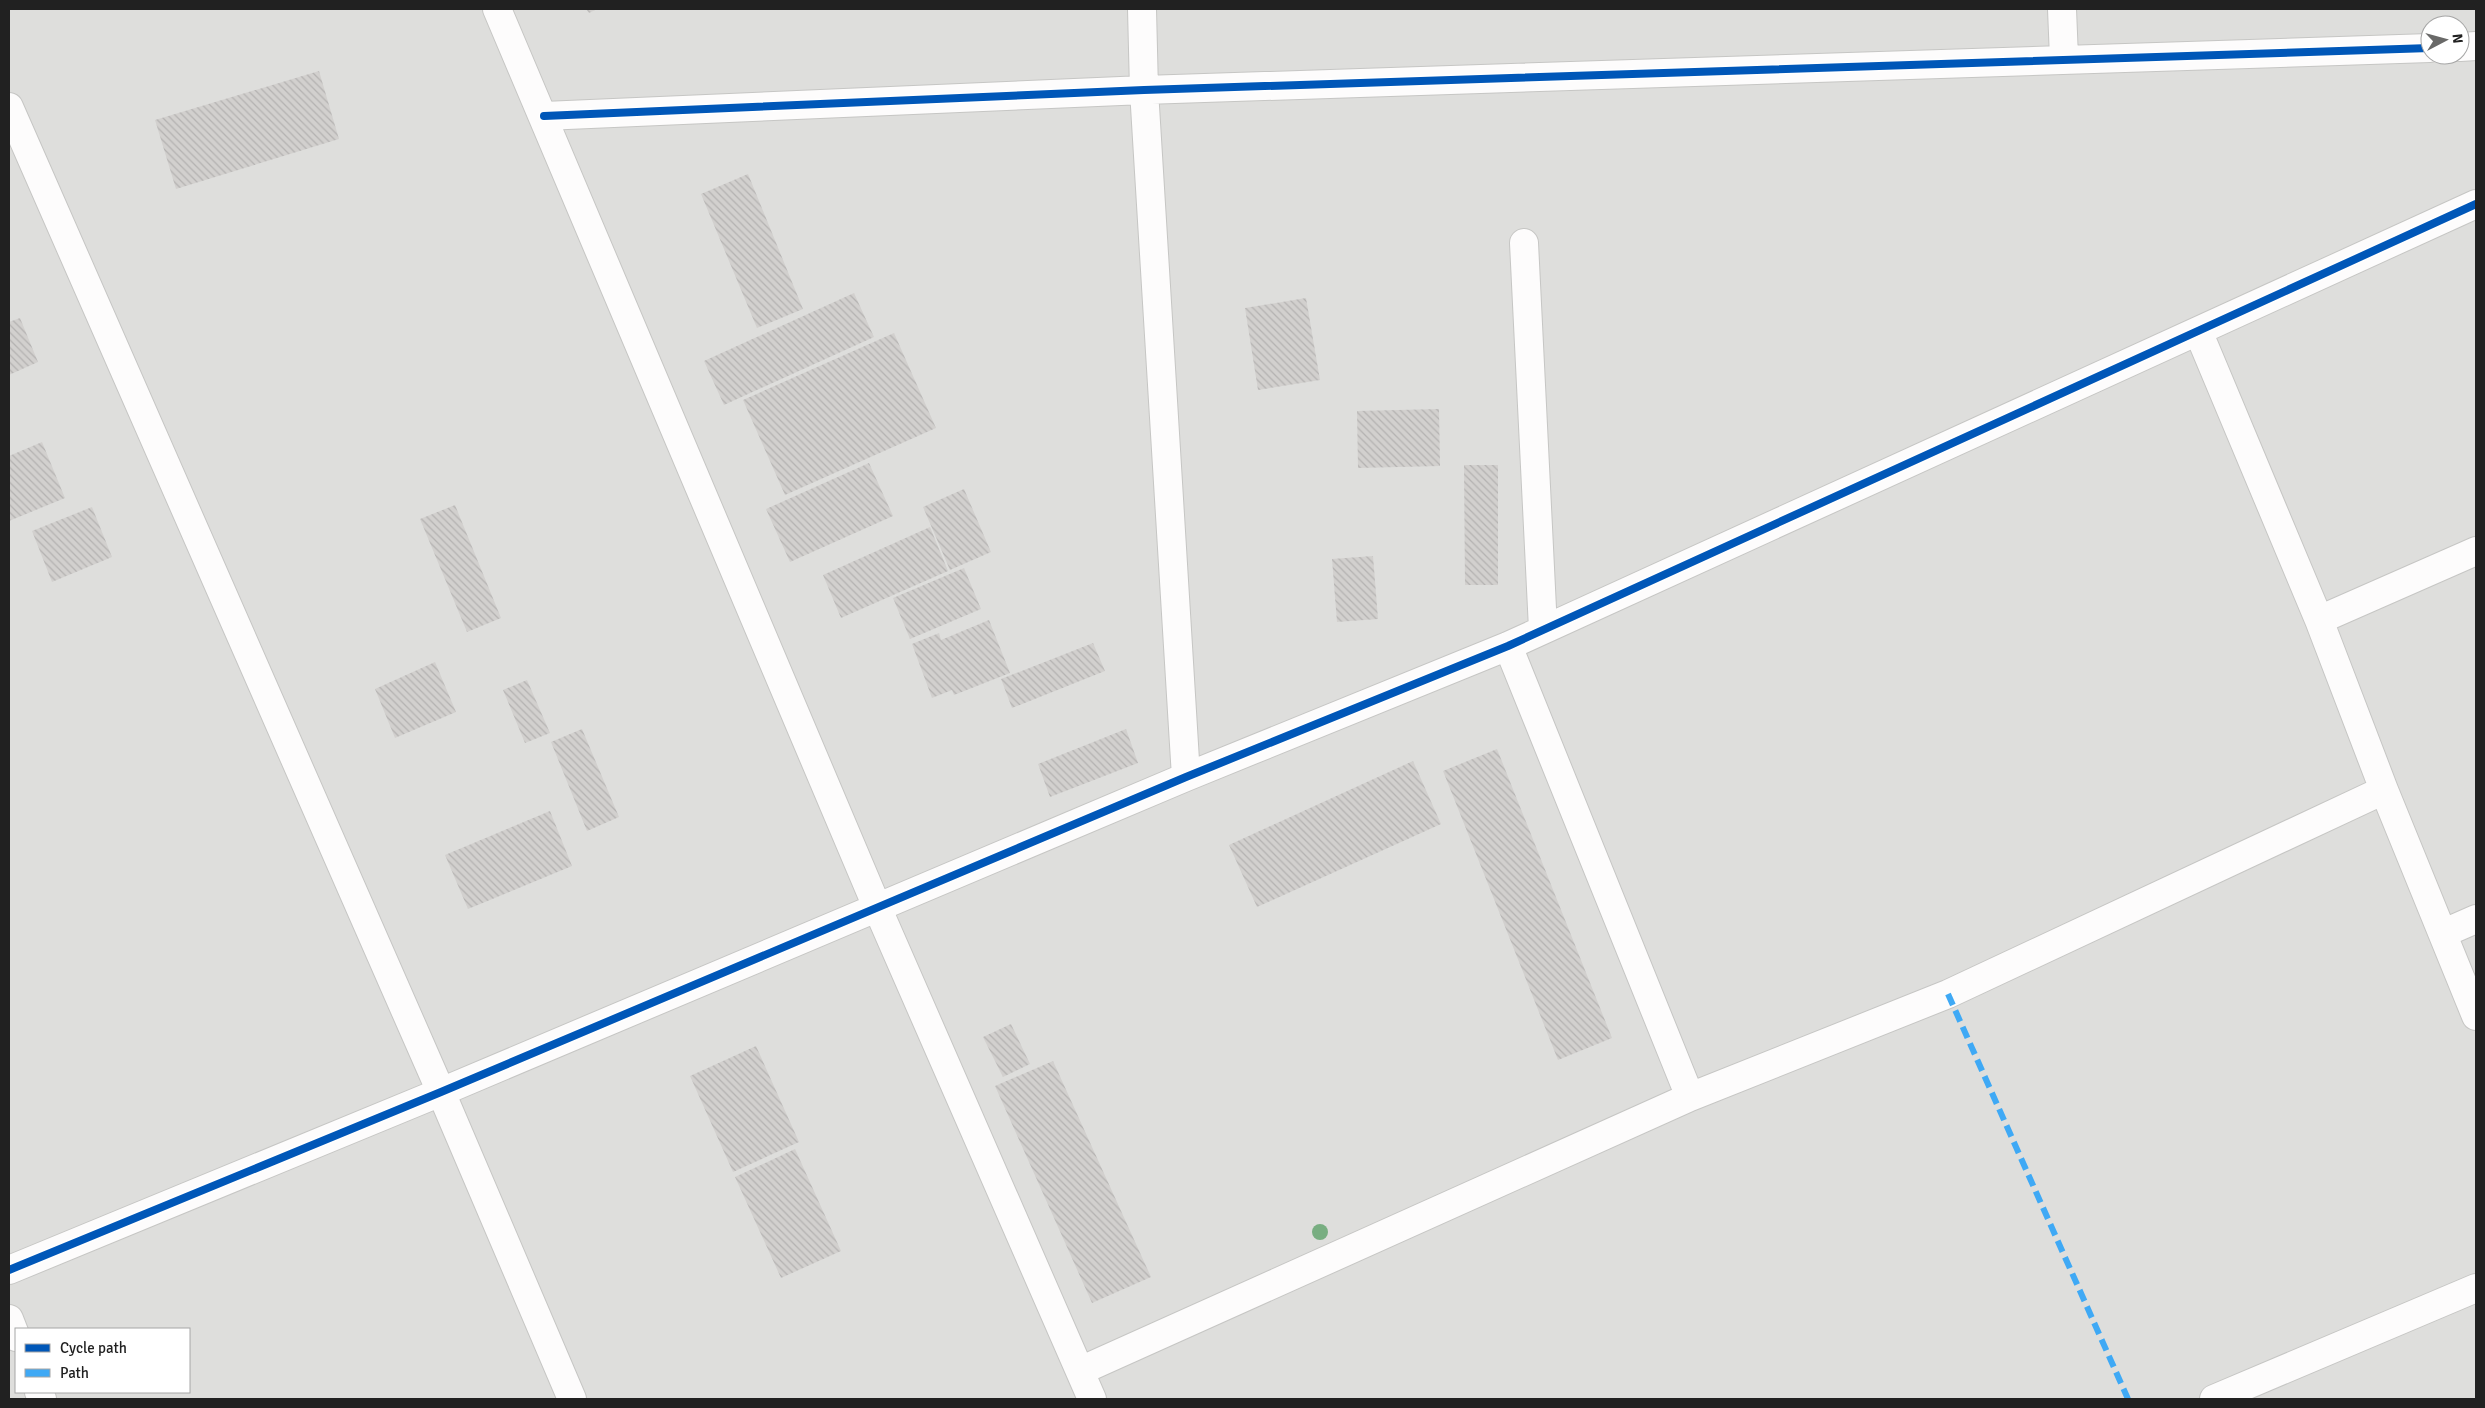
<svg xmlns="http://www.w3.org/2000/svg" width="2485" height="1408" font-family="Signika,sans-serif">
<defs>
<pattern id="building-back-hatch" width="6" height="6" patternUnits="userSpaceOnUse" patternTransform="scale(1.25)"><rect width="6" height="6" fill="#d2d0ce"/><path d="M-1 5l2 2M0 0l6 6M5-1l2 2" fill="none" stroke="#b4b2b1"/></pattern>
</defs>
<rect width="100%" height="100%" fill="#efeeeb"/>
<path fill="#dededc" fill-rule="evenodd" d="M9 9H2476V1399H9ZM2430 25H2460V55H2430ZM16 1329H189V1392H16Z"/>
<path fill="url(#building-back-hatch)" d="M586 9H597L589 13Z
M319 71 339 139 176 189 155 120Z
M748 174 803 309 757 328 701 194Z
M854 293 874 337 724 405 704 361Z
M1306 298 1320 380 1258 390 1245 308Z
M20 318 38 362 9 375V322Z
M894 333 936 428 785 495 743 400Z
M1439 409 1440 466 1358 468 1357 411Z
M42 442 65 498 9 521V456Z
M869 463 893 516 790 562 766 509Z
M1464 465H1498V585H1465Z
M964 489 991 552 950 570 923 507Z
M455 505 501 618 467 632 420 519Z
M92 507 112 557 52 582 32 531Z
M930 527 948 571 841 618 823 575Z
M1373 556 1378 619 1337 622 1332 559Z
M964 568 981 609 910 639 893 598Z
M989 620 1010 673 954 695 952 690 932 698 912 644 939 633 941 640Z
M1093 643 1105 671 1012 708 1001 679Z
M435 662 456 712 395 738 375 689Z
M527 680 550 733 525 743 503 690Z
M582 729 619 817 587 831 551 742Z
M1126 729 1138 763 1050 797 1038 764Z
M1497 749 1612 1038 1558 1060 1443 771Z
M1413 761 1441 824 1257 907 1229 845Z
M550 811 572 866 468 909 445 855Z
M1011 1024 1030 1064 1003 1077 983 1037Z
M756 1046 799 1142 733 1172 690 1076Z
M1053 1061 1151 1277 1092 1303 995 1086Z
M795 1149 841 1251 781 1278 735 1177Z"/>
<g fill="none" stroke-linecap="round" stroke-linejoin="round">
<defs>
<path id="minor" d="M497 9 877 907 1092 1399
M1142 9 1144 90 1186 777
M2062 9 2064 58
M2460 47 2476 46
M9 107 441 1092 572 1399
M544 116 1144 90 2430 48
M1524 243 1543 629
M2198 331 2319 620 2384 790 2476 1016
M2319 620 2476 551
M1508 646 1690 1097
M2444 933 2476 919
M9 1270 441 1092 1186 777 1508 646 2476 204
M9 1319 16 1337
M1080 1371 1690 1097 1948 994 2384 790
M39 1392 42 1399
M2214 1399 2476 1288"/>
</defs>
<use href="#minor" stroke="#c6c6c4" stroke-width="30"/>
<use href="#minor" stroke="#fdfcfc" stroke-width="28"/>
<path stroke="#3fa9f5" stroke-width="6" stroke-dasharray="12 6" stroke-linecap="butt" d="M1948 994 2128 1399"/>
<defs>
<path id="cycleway" d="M544 116 1144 90 2430 48
M9 1270 441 1092 1186 777 1508 646 2476 204"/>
</defs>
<use href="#cycleway" stroke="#fff" stroke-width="11"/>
<use href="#cycleway" stroke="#0057b8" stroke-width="8"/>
</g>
<circle fill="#78ae81" cx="1320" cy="1232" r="8"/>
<rect width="2485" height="1408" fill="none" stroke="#212121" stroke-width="20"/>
<rect x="15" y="1328" width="175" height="65" fill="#ffffff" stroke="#a6a6a6"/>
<rect x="25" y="1344" width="25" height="8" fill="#0057b8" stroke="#a6a6a6"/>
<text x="60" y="1353" font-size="15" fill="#212121">Cycle path</text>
<rect x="25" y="1369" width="25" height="8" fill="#3fa9f5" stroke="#a6a6a6"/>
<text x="60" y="1378" font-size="15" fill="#212121">Path</text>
<g transform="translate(2445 40) rotate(84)"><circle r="24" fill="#ffffff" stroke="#a6a6a6"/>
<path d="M0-4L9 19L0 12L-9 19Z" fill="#696968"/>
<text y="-8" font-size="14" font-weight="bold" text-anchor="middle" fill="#212121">N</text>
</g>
</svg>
